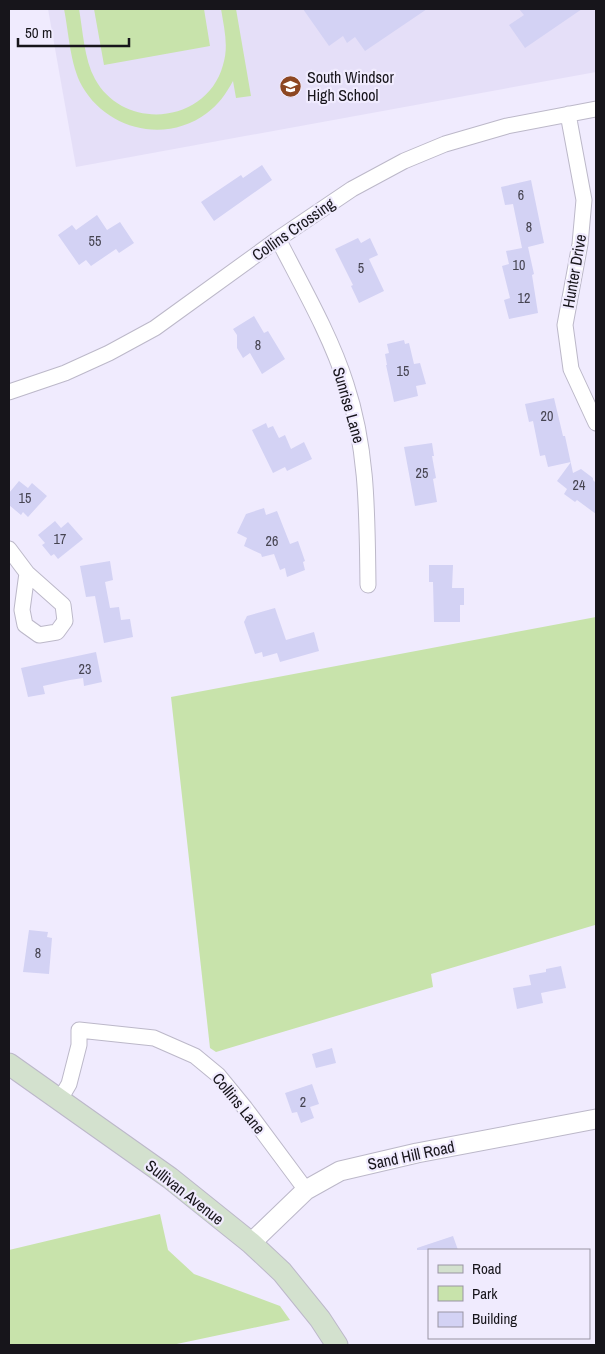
<svg xmlns="http://www.w3.org/2000/svg" width="605" height="1354" font-family="'Archivo Narrow',sans-serif">
<rect width="100%" height="100%" fill="#f0ebfe"/>
<path fill="#e5dff8" d="M48 9H596V72L76 167Z"/>
<path fill="#c8e3ab" d="M64 9H79C83 31 84 59 95 79 124 132 207 124 223 65 229 46 224 28 221 9H236L251 96 236 98 233 81C226 94 218 105 207 113 166 144 107 130 82 86 70 64 69 34 64 9Z
M94 9H204L210 46 104 65Z
M596 617V927L595 925 431 974 433 987 216 1052 210 1048 171 697Z
M160 1214 168 1250 194 1274 280 1306 290 1320 172 1345H9V1250Z"/>
<path fill="#d3d2f4" d="M303 9H427L365 51 355 37 347 43 343 36 329 46Z
M519 9H582L525 48 509 25 524 15Z
M262 165 272 180 214 221 201 202 241 175 243 178Z
M531 180 544 243 528 247 534 274 532 275 538 313 509 319 504 300 510 298 502 266 509 264 506 251 522 248 513 204 505 205 501 187Z
M97 215 107 230 120 222 134 243 119 253 116 249 91 266 86 260 79 265 58 235 72 225 76 230Z
M358 238 361 243 370 238 378 255 369 259 384 291 359 303 351 286 353 285 335 249Z
M254 316 264 333 268 331 285 359 262 374 250 353 243 358 237 348V335L233 329Z
M404 340 405 344 409 343 414 364 420 363 426 384 416 386 418 396 394 402 386 365H387L385 354 389 353 387 344Z
M554 398 563 436H565L573 473 581 469 593 478V480L596 483V514L577 500 575 502 564 494 567 489 557 481 571 462 548 467 545 455 540 456 533 421 529 422 525 404Z
M266 423 268 428 273 426 279 438 285 435 291 449 304 442 312 459 287 471 285 467 273 473 252 430Z
M432 443 434 456H432L436 478 433 479 437 502 415 506 404 447Z
M19 481 28 488 32 483 47 496 28 517 23 512 21 515 9 505V493Z
M264 508 266 515 277 511 290 544 298 541 305 561 303 562 305 570 287 577 285 568 280 570 274 554 262 557 261 554 244 546 247 538 237 533 246 514Z
M55 521 61 528 68 522 83 539 58 559 54 554 51 556 42 545 45 543 38 535Z
M110 561 113 580 105 582 110 608 119 607 121 620 130 619 133 637 104 643 95 596 86 597 80 566Z
M429 565H453L452 588H464V605H460V622H434L433 582H429Z
M275 608 286 640 314 632 319 651 280 662 277 653 263 657 262 652 255 654 244 622 247 616Z
M96 652 102 682 84 686 83 678 70 680 43 686 45 694 28 697 21 668Z
M29 930 48 932 47 937 52 938 49 974 23 972Z
M561 966 566 988 541 993 543 1003 517 1009 513 988 531 985 529 975 546 972V969Z
M332 1048 336 1063 316 1068 312 1054Z
M312 1084 319 1104 310 1107 314 1118 301 1123 297 1112 292 1113 285 1093Z
M453 1236 458 1250H417V1248Z"/>
<g fill="none" stroke-linecap="round" stroke-linejoin="round">
<defs>
<path id="minor" d="M568 114 584 200 580 244 565 325 571 369 596 423
M278 239C301 284 331 336 346 384 368 450 367 516 368 585
M9 392 65 373 109 353 155 328 278 239 352 189 404 161 445 144 507 126 596 109
M9 549 27 573 63 605 65 621 57 632 39 635 25 625 22 610 27 573
M59 1101 69 1084 79 1045V1030L154 1038 195 1056 218 1075 245 1108 306 1190"/>
<path id="tertiary" d="M251 1243 306 1190 340 1171 417 1153 596 1119"/>
<path id="secondary" d="M9 1064 170 1178 251 1243 282 1272 320 1319 337 1345"/>
</defs>
<use href="#minor" stroke="#bcb8c9" stroke-width="17"/>
<use href="#tertiary" stroke="#bcb8c9" stroke-width="21"/>
<use href="#secondary" stroke="#bcb8c9" stroke-width="23"/>
<use href="#minor" stroke="#fff" stroke-width="15"/>
<use href="#tertiary" stroke="#fff" stroke-width="19"/>
<use href="#secondary" stroke="#d3e1ce" stroke-width="21"/>
</g>
<defs>
<symbol id="school-disc" viewBox="-11 -11 22 22"><circle r="9.5" fill="#8d4722" stroke="#f0ebfe"/><path d="M0-5L7-2L0 1L-7-2ZM-4 1L0 2.5L4 1V4Q0 6-4 4Z" fill="#fff"/></symbol>
</defs>
<g fill-rule="evenodd">
<use href="#school-disc" x="278" y="74" width="25" height="25"/>
</g>
<g text-anchor="middle" dominant-baseline="central" stroke-width="4.5" stroke-linejoin="round" paint-order="stroke">
<g font-size="14" fill="#464451">
<text x="521" y="195">6</text>
<text x="529" y="227">8</text>
<text x="95" y="241">55</text>
<text x="519" y="265">10</text>
<text x="361" y="268">5</text>
<text x="524" y="298">12</text>
<text x="258" y="345">8</text>
<text x="403" y="371">15</text>
<text x="547" y="416">20</text>
<text x="422" y="473">25</text>
<text x="579" y="485">24</text>
<text x="25" y="498">15</text>
<text x="60" y="539">17</text>
<text x="272" y="541">26</text>
<text x="85" y="669">23</text>
<text x="38" y="953">8</text>
<text x="303" y="1102">2</text>
</g>
<g font-size="16" fill="#17151b" stroke="#f0ebfe" text-anchor="start">
<text x="307" y="77">South Windsor<tspan x="307" dy="18">High School</tspan></text>
</g>
<g font-size="16" fill="#17151b" stroke="#f0ebfe">
<text transform="translate(293 229) rotate(-35)">Collins Crossing</text>
<text transform="translate(574 271) rotate(-80)">Hunter Drive</text>
<text transform="translate(349 405) rotate(74)">Sunrise Lane</text>
<text transform="translate(239 1103) rotate(51)">Collins Lane</text>
<text transform="translate(411 1155) rotate(-12)">Sand Hill Road</text>
<text transform="translate(185 1192) rotate(38)">Sullivan Avenue</text>
</g>
</g>
<rect width="605" height="1354" fill="none" stroke="#17151b" stroke-width="20"/>
<rect x="428" y="1249" width="162" height="90" fill="#f0ebfe" stroke="#9995a3"/>
<rect x="438" y="1265" width="25" height="8" fill="#d3e1ce" stroke="#9995a3"/>
<text x="472" y="1274" font-size="15" fill="#17151b">Road</text>
<rect x="438" y="1286" width="25" height="15" fill="#c8e3ab" stroke="#9995a3"/>
<text x="472" y="1299" font-size="15" fill="#17151b">Park</text>
<rect x="438" y="1312" width="25" height="15" fill="#d3d2f4" stroke="#9995a3"/>
<text x="472" y="1324" font-size="15" fill="#17151b">Building</text>
<path d="M18 38v8h111v-8" fill="none" stroke="#17151b" stroke-width="2.5"/>
<text x="25" y="38" font-size="15" fill="#17151b" stroke="#f0ebfe" stroke-width="4" paint-order="stroke">50 m</text>
</svg>
